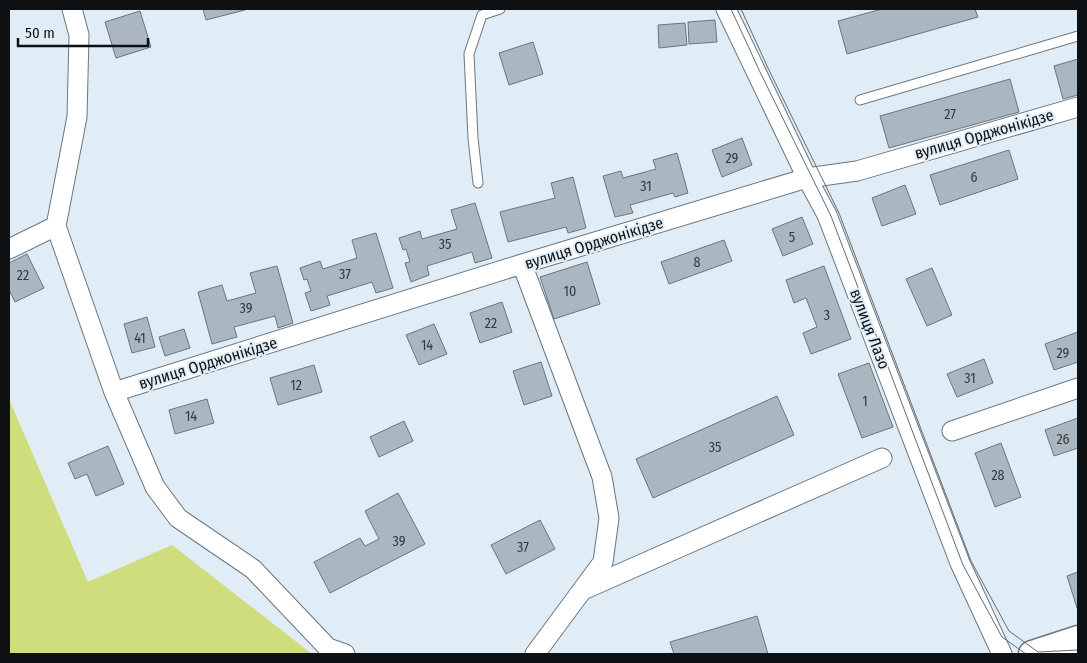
<svg xmlns="http://www.w3.org/2000/svg" width="1087" height="663" font-family="'Fira Sans Condensed',sans-serif">
<rect width="100%" height="100%" fill="#e1edf6"/>
<path fill="#d0dd7d" d="M9 399 88 582 172 545 312 654H9Z"/>
<path fill="#abb7c0" stroke="#6a757d" d="M203 9H245V10L206 20Z
M882 9H975L978 17 847 54 838 21Z
M140 11 151 47 116 58 105 22Z
M715 20 717 42 689 44 688 22Z
M685 23 687 45 659 48 658 25Z
M533 42 543 74 509 85 499 53Z
M1078 59V95L1063 99 1054 66Z
M1010 79 1019 112 889 148 880 116Z
M742 138 752 165 722 177 712 150Z
M1009 150 1018 179 940 205 930 175Z
M677 153 688 193 675 197 673 193 630 205 633 213 615 217 603 176 621 171 623 178 656 169 653 160Z
M573 177 586 228 568 233 566 227 508 242 500 212 555 198 551 183Z
M905 185 916 214 882 226 872 198Z
M475 203 492 258 475 263 472 252 427 266 429 275 411 282 405 263 410 262 406 249 403 250 399 238 420 231 422 239 457 229 451 210Z
M802 217 813 244 783 256 772 229Z
M376 233 393 288 376 293 372 282 327 296 330 305 311 311 305 293 311 291 307 279 304 280 300 268 320 261 323 269 357 258 352 240Z
M724 240 732 261 669 284 661 262Z
M27 254 44 288 15 302 9 290V263Z
M587 262 600 304 554 319 540 277Z
M277 266 293 323 278 328 275 316 234 327 237 337 212 344 198 292 222 285 227 301 256 293 250 273Z
M824 266 851 339 811 354 803 333 817 327 806 298 794 303 786 280Z
M932 268 952 315 927 326 906 279Z
M502 302 512 332 480 343 470 313Z
M147 317 155 347 132 353 124 324Z
M434 324 447 354 419 365 406 335Z
M184 329 190 348 165 356 159 337Z
M1078 332V362L1054 370 1045 344Z
M984 359 993 383 957 397 947 374Z
M541 362 552 396 524 405 513 371Z
M869 363 893 427 862 438 838 374Z
M314 365 322 392 278 405 270 378Z
M777 396 794 435 653 498 636 459Z
M207 399 214 423 175 434 169 410Z
M1078 418V448L1054 456 1045 430Z
M404 421 413 441 379 457 370 437Z
M1001 443 1021 497 995 507 975 453Z
M108 446 124 484 96 496 87 474 75 479 68 463Z
M398 493 425 544 330 593 314 562 360 538 365 546 379 539 365 511Z
M540 520 555 549 506 574 491 545Z
M1078 572V608H1077L1067 576Z
M757 616 768 654H674L670 642Z"/>
<g fill="none" stroke-linecap="round" stroke-linejoin="round">
<defs>
<path id="lane" d="M860 100 1078 36
M478 183 473 138 469 54 482 15 500 9"/>
<path id="street" d="M726 9 807 178 827 215 960 563 1002 654
M56 226 114 392 155 487 178 518 253 569 328 648 345 654
M56 226 77 117 79 35 72 9
M9 249 56 226
M522 264 602 477 609 518 603 562 535 654
M114 392 522 264 807 178 857 171 1078 107
M952 431 1078 388
M583 590 882 458"/>
<path id="secondary" d="M1032 654 1078 639"/>
</defs>
<use href="#lane" stroke="#6b767f" stroke-width="11"/>
<use href="#street" stroke="#6b767f" stroke-width="21"/>
<use href="#secondary" stroke="#6b767f" stroke-width="29"/>
<use href="#lane" stroke="#fff" stroke-width="9"/>
<use href="#street" stroke="#fff" stroke-width="19"/>
<use href="#secondary" stroke="#fff" stroke-width="26"/>
<path stroke="#636a70" stroke-width="1" d="M731 9 760 72 831 216 963 565 1002 637 1026 654
M741 9 768 68 839 213 971 561 1009 631 1038 652 1078 650"/>
</g>
<g text-anchor="middle" dominant-baseline="central" stroke-width="4" stroke-linejoin="round" paint-order="stroke">
<g font-size="14" fill="#343a3f">
<text x="950" y="114">27</text>
<text x="732" y="158">29</text>
<text x="974" y="177">6</text>
<text x="646" y="186">31</text>
<text x="792" y="237">5</text>
<text x="445" y="244">35</text>
<text x="697" y="262">8</text>
<text x="345" y="274">37</text>
<text x="23" y="275">22</text>
<text x="570" y="291">10</text>
<text x="246" y="308">39</text>
<text x="827" y="315">3</text>
<text x="491" y="323">22</text>
<text x="140" y="338">41</text>
<text x="427" y="345">14</text>
<text x="1063" y="353">29</text>
<text x="970" y="378">31</text>
<text x="296" y="385">12</text>
<text x="865" y="401">1</text>
<text x="191" y="416">14</text>
<text x="1063" y="439">26</text>
<text x="715" y="447">35</text>
<text x="998" y="475">28</text>
<text x="399" y="541">39</text>
<text x="523" y="547">37</text>
</g>
<g font-size="16" fill="#0d1114" stroke="#e1edf6">
<text transform="translate(984 134) rotate(-16)">вулиця Орджонікідзе</text>
<text transform="translate(594 243) rotate(-17)">вулиця Орджонікідзе</text>
<text transform="translate(870 329) rotate(69)">вулиця Лазо</text>
<text transform="translate(208 363) rotate(-17)">вулиця Орджонікідзе</text>
</g>
</g>
<rect width="1087" height="663" fill="none" stroke="#0d1114" stroke-width="20"/>
<path d="M18 38v8h130v-8" fill="none" stroke="#0d1114" stroke-width="2.5"/>
<text x="25" y="38" font-size="15" fill="#0d1114" stroke="#e1edf6" stroke-width="4" paint-order="stroke">50 m</text>
</svg>
